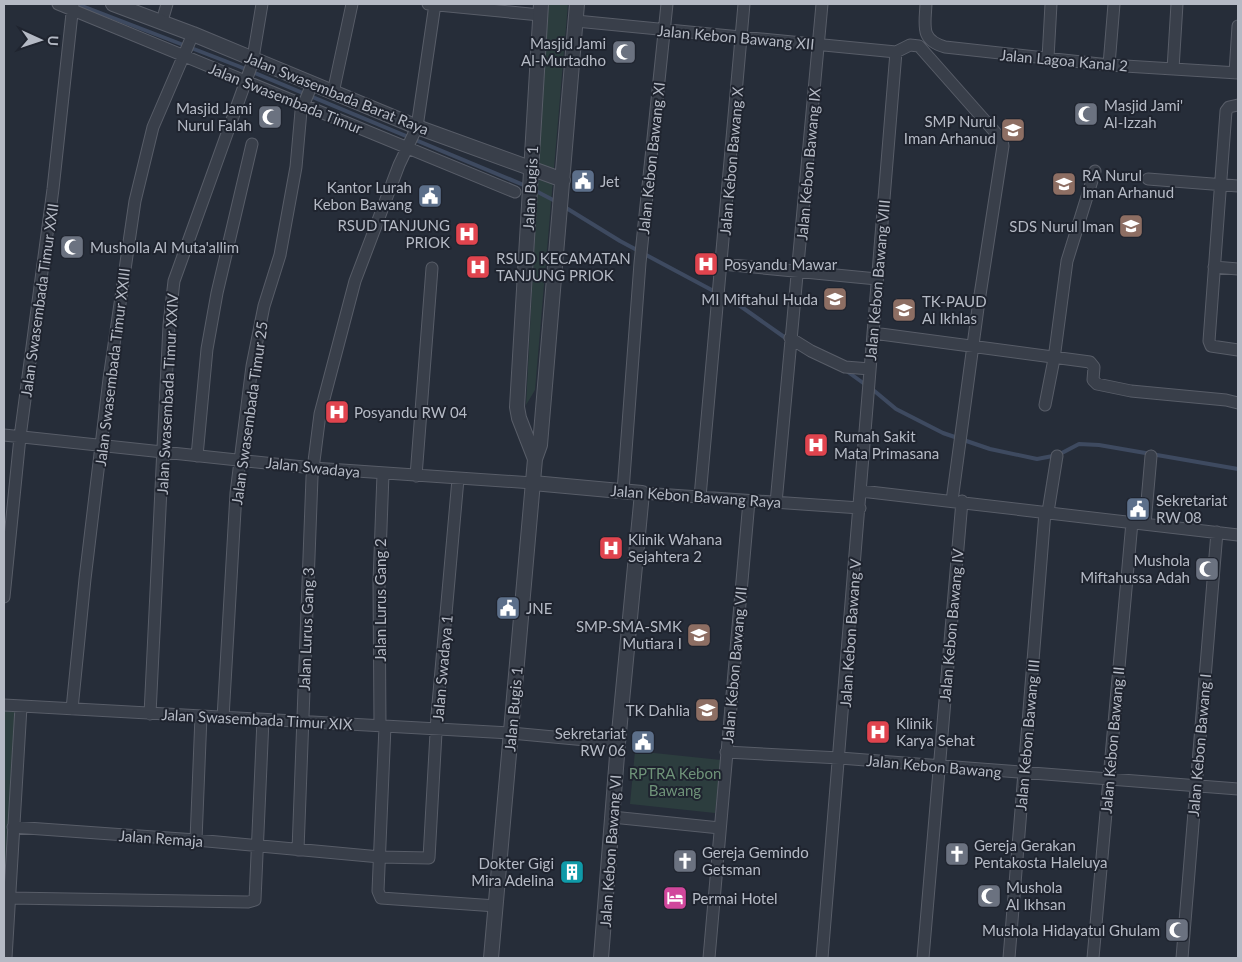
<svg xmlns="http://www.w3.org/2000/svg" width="1242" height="962" font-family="Lato,sans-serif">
<rect width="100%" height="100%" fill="#262d39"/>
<path fill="#2c3d3e" d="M547 4H568L535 390 526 405Z
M4 709H16L4 958Z
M635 751 721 760 715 813 630 804Z"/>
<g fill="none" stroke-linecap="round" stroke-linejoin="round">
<path stroke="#3e4a60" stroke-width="4" d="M77 4 238 66 526 186
M532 189 557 202
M563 206 620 241 736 303 787 339
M848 372 866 385
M872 389 896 409 943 433 990 449 1037 459 1058 455 1079 444 1099 445 1238 469"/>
<defs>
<path id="minor" d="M58 4 515 192
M428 4 540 15
M926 4C925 26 920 40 945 47L1109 65 1238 73
M162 21 167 4
M576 21 896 52
M896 52 910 45 919 46 1002 140 1003 146 978 308 952 501
M1048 58 1051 4
M1109 65 1114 4
M1173 69 1177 4
M1235 73 1238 26
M333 93 352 4
M1238 105 1229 107 1226 111 1209 341 1211 346 1238 350
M1148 179 1238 186
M722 264 877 279
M1214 267 1238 269
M873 333 1090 362 1094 367 1093 380 1097 384 1131 391 1226 400 1238 403
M790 338 811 351 845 367 870 369
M1045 405 1054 359 1067 261 1095 171
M4 435 313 468 533 483
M197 456 207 349 217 293 252 144
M416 476 432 268
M623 491 640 263 667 4
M861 491 1238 535
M642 493 860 508
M700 497 744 4
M776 503 822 4
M1048 512 1057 456
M1145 524 1151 456
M4 597 20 437 53 189 73 4
M4 705 511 733 618 743
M72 709 85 579 109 379 135 201 153 127 193 34
M150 714 169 325 174 281 252 64 262 4
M223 718 236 493 252 366 264 306 280 255 296 167 301 111 312 84
M380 726 379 582 383 474
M385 726 378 891 381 898 496 906
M726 752 840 758 1238 789
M612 817 720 828
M13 827 196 840 380 857 429 858 437 715 458 479
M196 840 201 716
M298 850 312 477 320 414 355 281 399 165 417 127 435 4
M10 898 248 902 255 900 263 720
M6 958 21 707
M709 958 749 501
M822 958 896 52
M923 958 962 501
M1009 958 1045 512
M1093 958 1132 522
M1182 958 1217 532"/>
<path id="tertiary" d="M113 4 193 34 417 127 563 180
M535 459 519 418 517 407 541 4
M533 483 642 493 618 743 601 958
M491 958 535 459 540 445 577 4"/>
</defs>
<use href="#minor" stroke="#585d68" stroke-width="13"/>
<use href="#tertiary" stroke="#585d68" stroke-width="16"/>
<use href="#minor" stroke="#393f4a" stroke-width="11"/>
<use href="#tertiary" stroke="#393f4a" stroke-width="14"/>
</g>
<defs>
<symbol id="mosque-square" viewBox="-11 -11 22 22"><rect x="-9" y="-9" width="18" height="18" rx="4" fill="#6b7280" stroke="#1f242f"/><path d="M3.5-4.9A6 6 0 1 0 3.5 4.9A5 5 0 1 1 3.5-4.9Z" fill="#fff"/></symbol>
<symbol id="school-square" viewBox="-11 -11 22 22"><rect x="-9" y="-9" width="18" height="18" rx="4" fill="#8d6e63" stroke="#1f242f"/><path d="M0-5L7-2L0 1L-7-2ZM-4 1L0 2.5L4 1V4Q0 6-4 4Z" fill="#fff"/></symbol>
<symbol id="civic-square" viewBox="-11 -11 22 22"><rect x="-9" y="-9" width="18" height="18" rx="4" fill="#5c6f8a" stroke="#1f242f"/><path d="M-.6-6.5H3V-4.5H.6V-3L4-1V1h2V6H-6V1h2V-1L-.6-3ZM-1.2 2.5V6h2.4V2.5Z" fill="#fff"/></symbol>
<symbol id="hospital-square" viewBox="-11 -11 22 22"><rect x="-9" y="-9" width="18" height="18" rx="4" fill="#e0444e" stroke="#1f242f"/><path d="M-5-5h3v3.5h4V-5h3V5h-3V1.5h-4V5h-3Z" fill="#fff"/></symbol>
<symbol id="church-square" viewBox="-11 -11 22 22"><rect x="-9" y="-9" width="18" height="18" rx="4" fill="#6b7280" stroke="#1f242f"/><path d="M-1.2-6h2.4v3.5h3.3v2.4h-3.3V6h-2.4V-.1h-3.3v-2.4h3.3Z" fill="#fff"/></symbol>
<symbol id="building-square" viewBox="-11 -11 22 22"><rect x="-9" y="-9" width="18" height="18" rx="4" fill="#0f9aa8" stroke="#1f242f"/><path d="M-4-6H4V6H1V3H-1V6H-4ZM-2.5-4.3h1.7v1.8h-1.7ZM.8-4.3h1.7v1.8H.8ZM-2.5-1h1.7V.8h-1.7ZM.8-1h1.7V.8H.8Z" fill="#fff"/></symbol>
<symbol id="hotel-square" viewBox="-11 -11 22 22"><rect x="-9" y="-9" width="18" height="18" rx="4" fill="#d1479c" stroke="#1f242f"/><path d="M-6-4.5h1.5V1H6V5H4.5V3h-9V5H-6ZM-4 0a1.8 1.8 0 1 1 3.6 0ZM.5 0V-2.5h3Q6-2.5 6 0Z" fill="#fff"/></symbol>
</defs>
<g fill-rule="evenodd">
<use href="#mosque-square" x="610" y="38" width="28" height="28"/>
<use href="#mosque-square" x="1072" y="100" width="28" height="28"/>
<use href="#mosque-square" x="256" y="103" width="28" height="28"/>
<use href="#school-square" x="999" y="116" width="28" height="28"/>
<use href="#civic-square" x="569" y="167" width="28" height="28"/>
<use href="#school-square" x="1050" y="170" width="28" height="28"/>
<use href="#civic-square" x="416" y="182" width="28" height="28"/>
<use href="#school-square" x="1117" y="212" width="28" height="28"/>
<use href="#hospital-square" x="453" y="220" width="28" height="28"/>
<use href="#mosque-square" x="58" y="233" width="28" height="28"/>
<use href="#hospital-square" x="692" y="250" width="28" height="28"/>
<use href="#hospital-square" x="464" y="253" width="28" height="28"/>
<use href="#school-square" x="821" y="285" width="28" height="28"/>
<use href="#school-square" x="890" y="296" width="28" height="28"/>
<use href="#hospital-square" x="323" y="398" width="28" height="28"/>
<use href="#hospital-square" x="802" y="431" width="28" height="28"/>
<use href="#civic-square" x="1124" y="495" width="28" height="28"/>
<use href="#hospital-square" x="597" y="534" width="28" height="28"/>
<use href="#mosque-square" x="1193" y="555" width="28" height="28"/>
<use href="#civic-square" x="494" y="594" width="28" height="28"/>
<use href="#school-square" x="685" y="621" width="28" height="28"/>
<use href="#school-square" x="693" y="696" width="28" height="28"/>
<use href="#hospital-square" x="864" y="718" width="28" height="28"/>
<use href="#civic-square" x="629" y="728" width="28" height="28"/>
<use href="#church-square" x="943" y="840" width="28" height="28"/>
<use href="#church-square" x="671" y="847" width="28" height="28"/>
<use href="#building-square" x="558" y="858" width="28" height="28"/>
<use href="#mosque-square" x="975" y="882" width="28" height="28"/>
<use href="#hotel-square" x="661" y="884" width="28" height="28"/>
<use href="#mosque-square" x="1163" y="916" width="28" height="28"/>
</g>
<g text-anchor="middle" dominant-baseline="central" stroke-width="4" stroke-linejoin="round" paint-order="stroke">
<g font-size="15" fill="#b5bac5" stroke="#1f242f">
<text transform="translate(736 37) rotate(5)">Jalan Kebon Bawang XII</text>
<text transform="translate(1064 60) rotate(5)">Jalan Lagoa Kanal 2</text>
<text transform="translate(337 93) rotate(22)">Jalan Swasembada Barat Raya</text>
<text transform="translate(286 98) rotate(22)">Jalan Swasembada Timur</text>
<text transform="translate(651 158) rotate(-84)">Jalan Kebon Bawang XI</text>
<text transform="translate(731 161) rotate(-85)">Jalan Kebon Bawang X</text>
<text transform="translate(808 164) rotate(-85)">Jalan Kebon Bawang IX</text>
<text transform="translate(530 188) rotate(-87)">Jalan Bugis 1</text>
<text transform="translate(877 280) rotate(-85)">Jalan Kebon Bawang VIII</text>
<text transform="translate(39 300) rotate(-82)">Jalan Swasembada Timur XXII</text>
<text transform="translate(112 367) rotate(-83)">Jalan Swasembada Timur XXIII</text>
<text transform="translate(167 394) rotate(-87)">Jalan Swasembada Timur XXIV</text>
<text transform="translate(249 413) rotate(-82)">Jalan Swasembada Timur 25</text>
<text transform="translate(313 467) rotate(6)">Jalan Swadaya</text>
<text transform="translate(696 496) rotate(4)">Jalan Kebon Bawang Raya</text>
<text transform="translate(380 600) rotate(-90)">Jalan Lurus Gang 2</text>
<text transform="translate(951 625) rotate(-85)">Jalan Kebon Bawang IV</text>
<text transform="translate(306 629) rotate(-88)">Jalan Lurus Gang 3</text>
<text transform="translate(850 633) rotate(-86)">Jalan Kebon Bawang V</text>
<text transform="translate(734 665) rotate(-85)">Jalan Kebon Bawang VII</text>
<text transform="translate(442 668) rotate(-85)">Jalan Swadaya 1</text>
<text transform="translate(513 709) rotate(-85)">Jalan Bugis 1</text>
<text transform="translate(257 719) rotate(3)">Jalan Swasembada Timur XIX</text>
<text transform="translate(1027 735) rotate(-85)">Jalan Kebon Bawang III</text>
<text transform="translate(1112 740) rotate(-85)">Jalan Kebon Bawang II</text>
<text transform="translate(1199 745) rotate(-85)">Jalan Kebon Bawang I</text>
<text transform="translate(934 766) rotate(5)">Jalan Kebon Bawang</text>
<text transform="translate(161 838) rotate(4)">Jalan Remaja</text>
<text transform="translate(610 851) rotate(-86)">Jalan Kebon Bawang VI</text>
</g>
<g font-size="15" fill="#b5bac5" stroke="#1f242f" text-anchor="start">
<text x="606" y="43" text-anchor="end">Masjid Jami<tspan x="606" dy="17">Al-Murtadho</tspan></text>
<text x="1104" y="105">Masjid Jami'<tspan x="1104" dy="17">Al-Izzah</tspan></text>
<text x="252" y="108" text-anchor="end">Masjid Jami<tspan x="252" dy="17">Nurul Falah</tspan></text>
<text x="996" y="121" text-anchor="end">SMP Nurul<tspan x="996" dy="17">Iman Arhanud</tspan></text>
<text x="1082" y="175">RA Nurul<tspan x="1082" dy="17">Iman Arhanud</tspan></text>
<text x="600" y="181">Jet</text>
<text x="412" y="187" text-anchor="end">Kantor Lurah<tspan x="412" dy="17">Kebon Bawang</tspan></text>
<text x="450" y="225" text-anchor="end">RSUD TANJUNG<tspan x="450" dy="17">PRIOK</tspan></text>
<text x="1114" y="226" text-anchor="end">SDS Nurul Iman</text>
<text x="90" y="247">Musholla Al Muta'allim</text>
<text x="496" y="258">RSUD KECAMATAN<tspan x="496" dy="17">TANJUNG PRIOK</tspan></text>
<text x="724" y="264">Posyandu Mawar</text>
<text x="818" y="299" text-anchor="end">MI Miftahul Huda</text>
<text x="922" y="301">TK-PAUD<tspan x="922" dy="17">Al Ikhlas</tspan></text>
<text x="354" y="412">Posyandu RW 04</text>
<text x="834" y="436">Rumah Sakit<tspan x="834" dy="17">Mata Primasana</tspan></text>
<text x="1156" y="500">Sekretariat<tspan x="1156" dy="17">RW 08</tspan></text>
<text x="628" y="539">Klinik Wahana<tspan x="628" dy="17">Sejahtera 2</tspan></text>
<text x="1190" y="560" text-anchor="end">Mushola<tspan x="1190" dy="17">Miftahussa Adah</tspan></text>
<text x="526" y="608">JNE</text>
<text x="682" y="626" text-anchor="end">SMP-SMA-SMK<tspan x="682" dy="17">Mutiara I</tspan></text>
<text x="690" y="710" text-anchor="end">TK Dahlia</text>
<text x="896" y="723">Klinik<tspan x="896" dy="17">Karya Sehat</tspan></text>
<text x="626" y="733" text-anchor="end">Sekretariat<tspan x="626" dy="17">RW 06</tspan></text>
<text x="974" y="845">Gereja Gerakan<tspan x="974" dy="17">Pentakosta Haleluya</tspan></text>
<text x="702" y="852">Gereja Gemindo<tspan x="702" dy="17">Getsman</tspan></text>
<text x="554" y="863" text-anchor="end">Dokter Gigi<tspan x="554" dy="17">Mira Adelina</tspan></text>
<text x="1006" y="887">Mushola<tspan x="1006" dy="17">Al Ikhsan</tspan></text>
<text x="692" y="898">Permai Hotel</text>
<text x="1160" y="930" text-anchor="end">Mushola Hidayatul Ghulam</text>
</g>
<g font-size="15" fill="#6f9379" stroke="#1f242f">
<text x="675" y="773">RPTRA Kebon<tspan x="675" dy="17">Bawang</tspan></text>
</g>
</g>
<rect width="1242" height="962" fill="none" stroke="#b5bac5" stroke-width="10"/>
<g transform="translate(40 40) rotate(93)" stroke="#1f242f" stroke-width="4" paint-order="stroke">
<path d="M0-4L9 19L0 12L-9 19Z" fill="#b5bac5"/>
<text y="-8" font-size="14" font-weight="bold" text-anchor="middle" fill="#b5bac5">U</text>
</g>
</svg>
